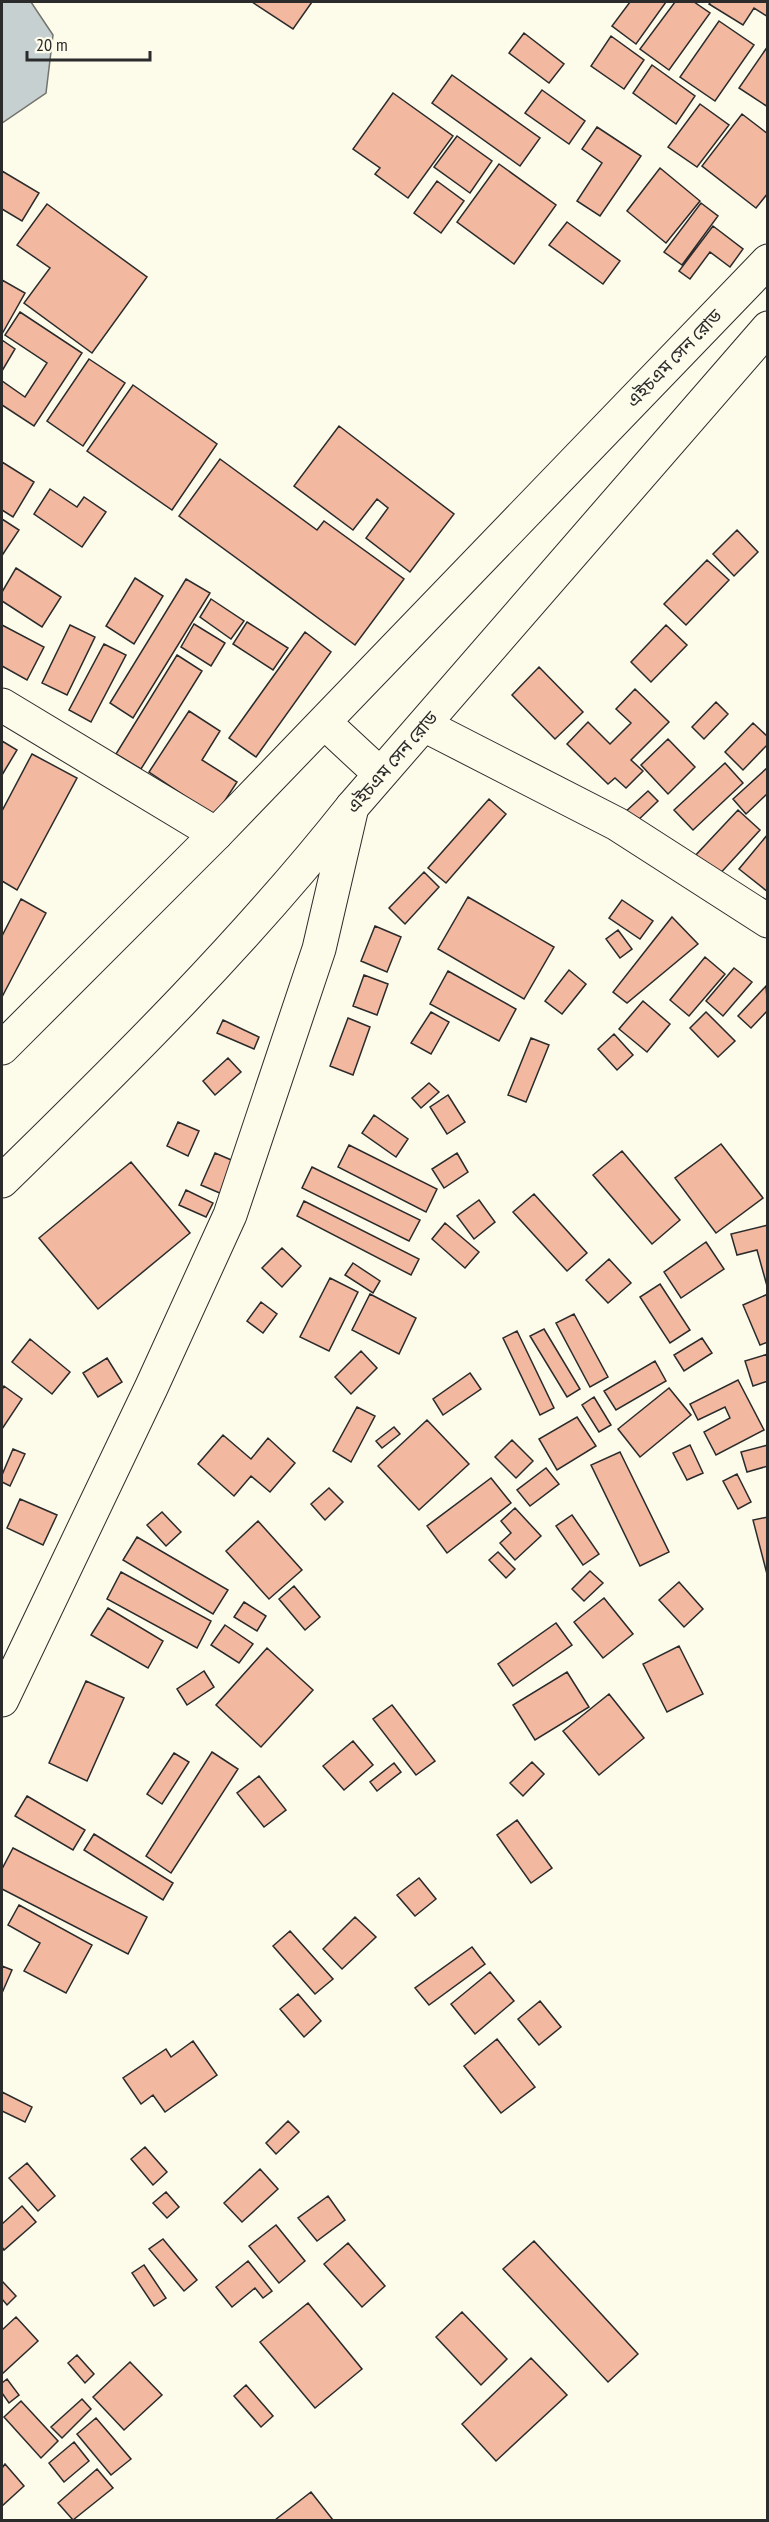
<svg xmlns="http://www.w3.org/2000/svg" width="769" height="2522" font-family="'PT Sans Narrow','Noto Sans Bengali',sans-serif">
<rect width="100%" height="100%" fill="#fdfbea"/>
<path fill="#c7d0d0" stroke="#74746e" stroke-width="1.5" d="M2 2H31L53 35 46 93 2 123Z"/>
<path fill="#f2b8a0" stroke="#2b2b2b" stroke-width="1.5" d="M252 2H312L293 29Z
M630 2H666L636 44 612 26Z
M675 2H694L710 13 669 70 640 49Z
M711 2H768V17L754 8 743 25 709 4Z
M719 21 754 45 715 101 680 77Z
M524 33 564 64 549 83 509 53Z
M611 36 644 60 624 89 591 66Z
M768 46V107L739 88Z
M652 65 695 96 676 124 633 93Z
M452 75 540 138 520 166 432 103Z
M542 90 585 121 569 144 525 113Z
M393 93 453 136 408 198 375 174 380 168 353 149Z
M700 104 729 125 697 167 668 147Z
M742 114 768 134V193L756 208 702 166Z
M597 127 641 156 600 216 577 201 602 163 582 149Z
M457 136 492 161 470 193 434 167Z
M499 164 556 205 514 264 457 222Z
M660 168 700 201 666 243 627 211Z
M2 171 39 193 22 221 2 209Z
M437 181 464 201 441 233 414 213Z
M701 203 718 216 682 265 664 252Z
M47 204 147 277 92 353 24 303 50 268 17 245Z
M567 222 620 261 603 284 549 245Z
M713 226 743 249 730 267 710 252 690 279 679 271Z
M2 280 25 293 2 334Z
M20 312 82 353 34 426 2 405V381L25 397 47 363 5 335Z
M2 340 15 349 2 371Z
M89 359 125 383 83 446 47 421Z
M133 385 217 444 172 510 87 451Z
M339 426 454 514 410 572 366 538 388 508 377 499 353 530 294 486Z
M220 459 317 530 324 521 404 579 355 645 179 516Z
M2 462 34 482 13 517 2 510Z
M50 489 77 507 84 497 106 512 82 547 34 514Z
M2 519 19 530 3 554 2 553Z
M737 530 758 552 734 576 713 554Z
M707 560 729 580 686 625 664 604Z
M16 568 61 597 42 627 2 601V592Z
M135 578 163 596 134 644 106 626Z
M186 579 210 593 133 718 110 703Z
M211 599 244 621 231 639 200 617Z
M247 622 288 648 273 670 233 644Z
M194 624 225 643 211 666 181 647Z
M2 625 44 647 27 680 2 666Z
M70 625 95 637 67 695 42 683Z
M666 625 687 645 651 682 631 662Z
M305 632 331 652 256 757 229 738Z
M104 644 126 655 91 722 69 710Z
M177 655 202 671 141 769 116 754Z
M539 667 583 712 555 739 512 695Z
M635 689 669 722 631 760 643 771 626 788 615 778 608 784 567 744 588 722 610 744 631 723 616 709Z
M716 702 728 714 704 739 692 727Z
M189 711 220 731 202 760 237 782 215 816 149 772Z
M753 723 768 737V744L743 770 725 752Z
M668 739 695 767 668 794 641 765Z
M2 741 17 750 2 775Z
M32 754 77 778 17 890 2 881V811Z
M725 763 743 783 693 830 674 810Z
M768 767V793L746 814 733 799Z
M648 791 658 801 633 825 623 814Z
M489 799 506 814 446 883 428 868Z
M738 810 760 830 716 878 693 858Z
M768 834V892L739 869Z
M424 872 439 887 405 924 389 908Z
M468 897 554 947 524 999 438 949Z
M21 899 46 913 2 997V936Z
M622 900 653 921 640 939 609 918Z
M672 917 698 944 627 1003 613 992Z
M375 926 401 937 387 972 361 961Z
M618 930 632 949 620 958 606 939Z
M705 957 725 974 689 1016 670 1000Z
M734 968 752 982 723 1016 706 1001Z
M569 970 586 984 562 1014 545 1001Z
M448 971 516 1009 499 1041 430 1004Z
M364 975 388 984 377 1015 353 1006Z
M766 986 768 1010 751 1028 738 1016Z
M643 1001 670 1024 647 1052 619 1029Z
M431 1012 449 1022 431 1054 411 1043Z
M706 1012 735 1041 718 1057 690 1028Z
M348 1018 370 1027 353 1075 330 1066Z
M223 1020 259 1037 254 1049 217 1033Z
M614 1034 633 1055 617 1070 598 1049Z
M531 1038 549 1045 526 1102 508 1095Z
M228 1058 241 1072 215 1095 203 1081Z
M429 1083 439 1092 421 1108 412 1098Z
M448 1095 465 1122 447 1134 430 1107Z
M374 1115 408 1139 396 1157 362 1133Z
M178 1122 199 1131 188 1156 167 1146Z
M721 1144 763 1198 716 1233 675 1178Z
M349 1145 437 1189 426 1212 338 1167Z
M622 1151 680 1220 652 1244 593 1175Z
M215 1153 236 1162 222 1194 201 1185Z
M457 1153 468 1172 444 1188 432 1169Z
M131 1162 190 1233 98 1309 39 1238Z
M312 1167 420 1220 409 1241 302 1188Z
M186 1190 213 1203 206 1217 179 1205Z
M534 1194 587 1253 567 1271 513 1212Z
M479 1200 495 1222 474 1239 457 1216Z
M304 1201 419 1259 411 1275 297 1216Z
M445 1223 479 1252 465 1268 432 1239Z
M768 1225V1285L767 1286 757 1250 737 1255 731 1234Z
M706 1242 724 1269 681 1298 664 1272Z
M282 1248 301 1266 282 1287 262 1268Z
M609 1259 631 1283 608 1303 586 1280Z
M353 1263 380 1281 373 1293 345 1275Z
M330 1278 358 1292 329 1351 300 1337Z
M660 1284 690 1330 670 1343 640 1297Z
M370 1294 416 1318 399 1354 352 1330Z
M768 1294V1342L760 1345 743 1305Z
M261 1302 277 1314 263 1333 247 1321Z
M574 1314 608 1377 590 1387 556 1323Z
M544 1329 580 1389 567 1397 530 1336Z
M517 1331 554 1408 540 1415 503 1338Z
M702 1338 712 1353 684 1371 674 1355Z
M30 1339 70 1372 52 1394 12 1362Z
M361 1351 377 1368 351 1394 335 1377Z
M768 1354V1381L753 1386 745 1361Z
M107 1358 122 1382 98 1397 83 1373Z
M655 1361 666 1381 616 1410 604 1391Z
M470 1373 481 1389 443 1415 433 1399Z
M738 1380 764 1430 716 1455 704 1432 730 1418 725 1407 698 1420 690 1404Z
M4 1386 22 1399 2 1429V1390Z
M669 1388 691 1415 640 1457 618 1429Z
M594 1397 611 1425 599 1432 582 1405Z
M357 1407 375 1416 351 1462 333 1451Z
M577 1417 596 1446 557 1470 539 1439Z
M427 1420 469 1464 419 1510 378 1466Z
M394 1427 400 1434 382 1448 376 1441Z
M223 1435 251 1459 268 1438 295 1463 270 1492 251 1476 234 1496 198 1464Z
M512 1440 533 1461 516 1478 495 1457Z
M690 1445 703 1473 687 1480 673 1453Z
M768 1445V1466L747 1472 741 1452Z
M13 1449 25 1454 10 1486 2 1482V1475Z
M620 1452 669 1552 640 1566 591 1465Z
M546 1468 559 1484 530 1506 517 1490Z
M737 1474 751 1502 738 1509 723 1481Z
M491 1478 511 1503 447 1553 427 1526Z
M329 1488 343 1502 325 1520 311 1504Z
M20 1499 57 1515 43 1545 7 1528Z
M515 1508 541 1536 515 1560 500 1543 511 1533 501 1521Z
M162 1512 181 1532 166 1546 147 1525Z
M572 1515 599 1554 583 1565 556 1526Z
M768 1517V1578L753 1520Z
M258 1521 302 1570 269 1599 226 1551Z
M137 1537 228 1590 213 1614 123 1560Z
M498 1552 515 1569 506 1578 489 1560Z
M590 1571 603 1583 584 1601 572 1589Z
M121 1572 211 1621 197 1648 107 1599Z
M679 1582 703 1609 684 1627 659 1600Z
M294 1586 320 1617 305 1630 279 1599Z
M604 1598 633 1634 603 1658 574 1622Z
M244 1602 266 1616 257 1631 234 1617Z
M108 1608 163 1641 148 1668 91 1635Z
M556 1623 572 1645 513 1686 498 1664Z
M225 1625 253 1644 239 1663 211 1645Z
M679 1646 703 1694 667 1712 643 1664Z
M267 1648 313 1690 261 1747 216 1705Z
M204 1671 214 1687 187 1705 177 1689Z
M567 1672 589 1707 535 1740 513 1705Z
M86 1681 124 1698 87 1781 49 1763Z
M609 1694 644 1738 599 1775 563 1731Z
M392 1705 435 1761 416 1775 373 1719Z
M353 1741 373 1765 344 1790 323 1766Z
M212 1752 238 1769 171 1873 146 1856Z
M174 1753 189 1762 162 1804 147 1794Z
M532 1762 544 1774 523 1796 510 1783Z
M394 1763 401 1772 377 1791 370 1782Z
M259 1776 286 1810 264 1827 237 1793Z
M27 1796 85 1830 73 1850 15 1816Z
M517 1820 552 1868 531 1883 497 1835Z
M94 1834 173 1883 163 1900 84 1850Z
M13 1848 147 1917 128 1954 2 1889V1869Z
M419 1878 436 1899 415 1916 397 1895Z
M19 1905 92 1945 66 1993 24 1971 40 1943 8 1925Z
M355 1917 376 1937 342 1969 323 1949Z
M290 1931 333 1979 315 1994 273 1946Z
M472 1947 485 1964 429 2005 415 1988Z
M2 1966 12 1970 2 1993Z
M490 1972 514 2001 475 2034 451 2004Z
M298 1994 321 2021 304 2037 280 2009Z
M540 2001 561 2027 539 2045 518 2019Z
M497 2039 535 2087 501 2113 464 2066Z
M193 2041 217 2075 165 2112 153 2095 141 2104 123 2078 166 2049 171 2057Z
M2 2092 32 2107 25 2122 2 2111Z
M288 2121 299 2132 276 2154 266 2143Z
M145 2147 167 2172 153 2185 131 2159Z
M27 2163 55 2196 38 2211 9 2178Z
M260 2169 278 2189 242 2222 224 2203Z
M166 2192 179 2207 167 2218 153 2203Z
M328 2196 345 2220 317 2241 298 2218Z
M22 2206 36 2222 4 2250 2 2247V2224Z
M276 2225 305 2261 279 2283 249 2246Z
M163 2239 197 2280 184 2291 149 2249Z
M534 2241 638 2354 608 2382 503 2269Z
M348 2243 385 2286 362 2307 324 2264Z
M248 2261 272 2291 263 2298 255 2288 232 2307 216 2287Z
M144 2265 166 2298 154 2306 132 2273Z
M2 2281 16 2296 7 2305 2 2299Z
M308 2303 362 2369 315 2408 260 2342Z
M462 2312 507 2359 481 2385 436 2337Z
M16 2317 38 2341 2 2374V2330Z
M77 2355 94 2374 85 2383 68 2363Z
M531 2358 567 2395 496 2461 462 2424Z
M130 2362 162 2395 124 2430 93 2397Z
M7 2379 19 2395 9 2403 2 2393V2383Z
M246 2385 273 2416 261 2427 234 2396Z
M82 2399 91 2409 62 2438 51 2427Z
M21 2401 58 2441 41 2458 4 2417Z
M96 2418 131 2459 111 2475 77 2434Z
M74 2442 89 2461 64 2482 49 2463Z
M5 2464 24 2486 2 2506V2468Z
M97 2469 113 2488 73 2520 58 2503Z
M311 2492 333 2520H275Z"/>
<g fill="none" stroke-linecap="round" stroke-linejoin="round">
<defs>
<path id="street" d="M2 705 216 834
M424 725 617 824 768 921
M2 1700 151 1388 230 1215 319 949 352 807"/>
<path id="secondary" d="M324 722 380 774
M2 1048 216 834 768 261
M2 1181C124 1062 246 941 352 807L768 328"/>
</defs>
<use href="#street" stroke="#2b2b2b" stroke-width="35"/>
<use href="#secondary" stroke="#2b2b2b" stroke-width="35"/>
<use href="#street" stroke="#fdfbea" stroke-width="33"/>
<use href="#secondary" stroke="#fdfbea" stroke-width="33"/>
</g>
<g text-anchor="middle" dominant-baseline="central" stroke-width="4.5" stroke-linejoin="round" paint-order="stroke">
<g font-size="18" fill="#2b2b2b" stroke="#fdfbea">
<text transform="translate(674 358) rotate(-46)">এইচএম সেন রোড</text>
<text transform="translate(392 762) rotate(-49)">এইচএম সেন রোড</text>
</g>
</g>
<rect width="769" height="2522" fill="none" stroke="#2b2b2b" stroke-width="6"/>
<path d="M27 51v9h123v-9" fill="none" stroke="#2b2b2b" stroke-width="3"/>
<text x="36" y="51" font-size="18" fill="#2b2b2b" stroke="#fdfbea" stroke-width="4.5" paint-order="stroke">20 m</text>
</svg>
